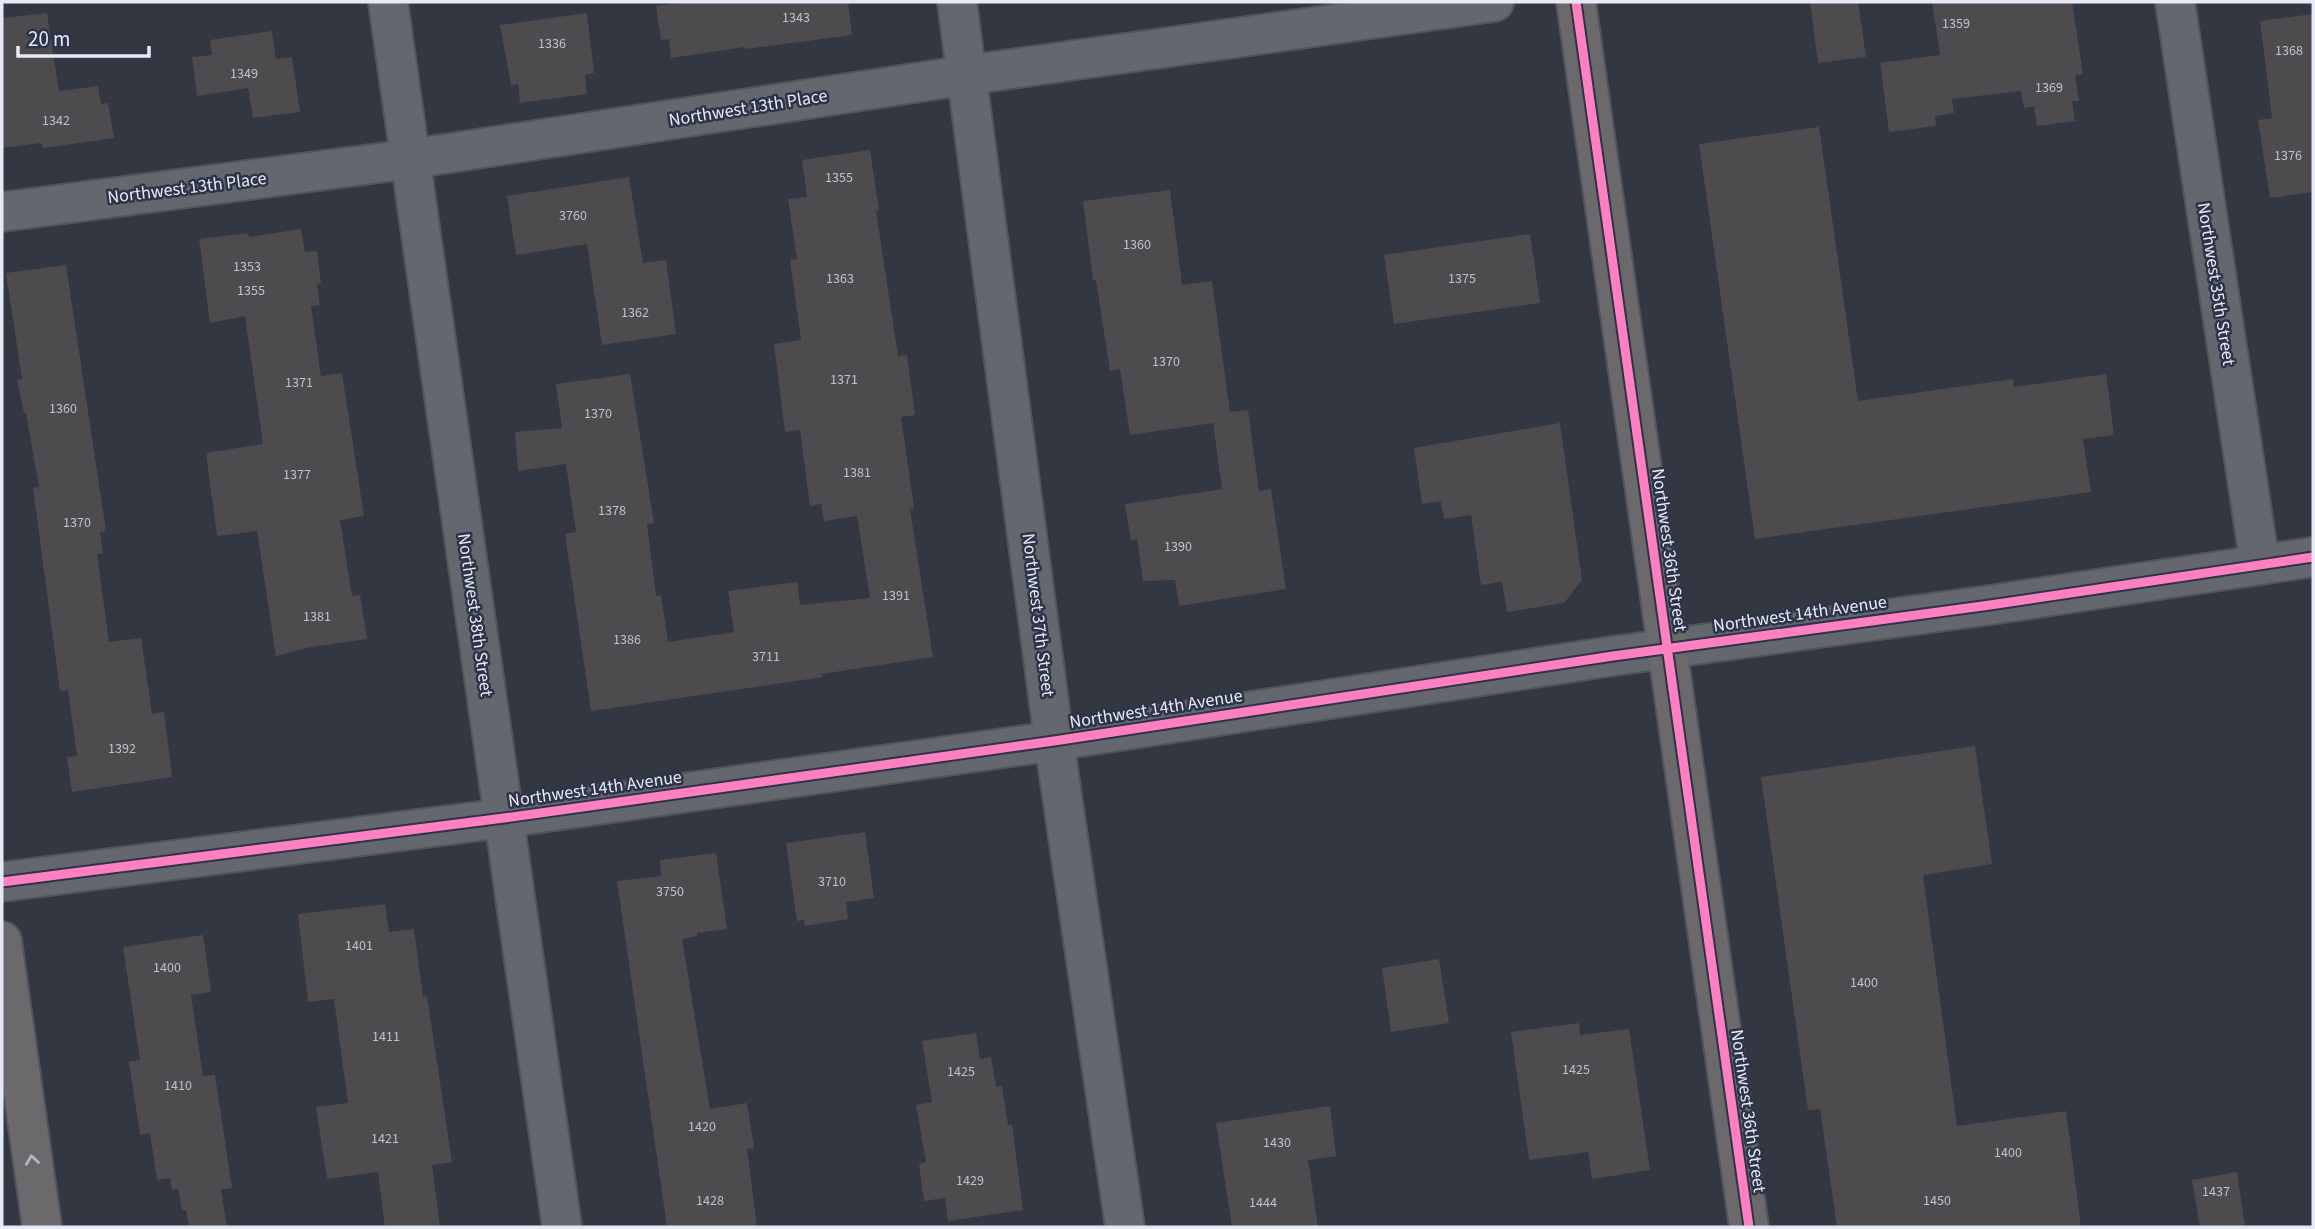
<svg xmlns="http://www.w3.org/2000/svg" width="2315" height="1229" font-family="'Source Sans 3',sans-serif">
<rect width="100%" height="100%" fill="#333741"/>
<path fill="#4d4b4e" d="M683 2H848L852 35 746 49 745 47 671 58 669 39 661 40 656 6Z
M1810 2H1858L1866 57 1818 63Z
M1932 2H2072L2083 74 2075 75 2079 101H2072L2075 121 2037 126 2034 106 2024 108 2021 91 1952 99 1954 113 1935 116 1936 126 1889 132 1880 63 1940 55Z
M47 13 59 91 98 86 101 104 108 103 114 138 43 148 41 143 2 148V18Z
M587 13 594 73 585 75 587 94 520 103 518 84 511 85 500 25Z
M2313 14V192L2270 198 2258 120 2272 118 2260 21Z
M272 31 276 59 292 57 300 112 253 118 248 88 197 96 192 57 212 55 210 40Z
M1819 127 1858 401 2013 379 2014 387 2106 374 2114 435 2083 439 2091 492 1755 539 1699 144Z
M870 150 879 211H876L898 356 907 355 915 415 901 417 914 508 910 509 933 657 822 674 823 677 591 711 565 534 576 532 566 464 518 471 515 432 562 428 556 384 630 374 654 523 647 524 656 596 661 595 668 642 734 632 728 591 797 582 800 605 870 598 857 516 824 521 821 504 810 506 800 430 785 432 774 344 801 340 790 260 797 259 788 199 807 197 802 160Z
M629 177 643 263 666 260 676 334 602 345 587 244 516 255 507 196Z
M1170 190 1182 285 1212 281 1230 412 1248 410 1259 491 1271 489 1286 589 1179 606 1175 580 1143 581 1137 539 1131 541 1125 504 1222 489 1213 423 1130 435 1120 369 1110 371 1096 280H1093L1083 201Z
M301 229 305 252 317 251 321 283 317 284 320 305 311 306 321 376 342 373 364 516 340 520 352 596 360 595 367 639 306 648 276 656 257 531 217 536 206 453 263 444 245 316 210 323 199 239 248 233 249 237Z
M1530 234 1540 303 1394 324 1384 255Z
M66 265 106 531 100 532 103 553 97 554 109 642 141 638 152 714 164 712 172 777 72 792 67 757 77 756 68 690 60 691 33 488 39 487 26 413H24L17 380 22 379 6 273Z
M1560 423 1582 580 1564 603 1507 612 1502 582 1481 585 1471 515 1444 519 1441 501 1422 504 1414 448Z
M1975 746 1992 864 1923 875 1957 1126 2066 1111 2081 1227H1837L1820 1109 1808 1110 1761 777Z
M865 832 874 898 846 902 848 919 805 926 804 920 797 921 786 843Z
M716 853 727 929 697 933V936L682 939 710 1109 747 1103 754 1148 747 1149 757 1227H667L617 881 661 876 660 860Z
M385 904 389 932 414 929 423 997 427 996 452 1162 432 1165 440 1227H385L378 1172 327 1179 316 1107 348 1103 334 999 308 1002 298 914Z
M203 935 211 992 191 995 203 1076 215 1075 232 1188 221 1190 227 1227H189L186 1210H182L178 1189 172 1190 170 1178 157 1180 150 1133 140 1135 129 1062 140 1060 123 947Z
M1439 959 1449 1023 1391 1032 1382 968Z
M1579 1023 1580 1035 1629 1029 1650 1170 1592 1179 1588 1152 1529 1160 1511 1032Z
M976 1033 980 1059 991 1057 996 1087 1002 1086 1008 1125 1012 1124 1023 1210 948 1221 945 1198 924 1201 919 1164 926 1162 916 1105 932 1102 922 1041Z
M1330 1106 1336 1156 1308 1160 1318 1227H1232L1216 1123Z
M2237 1172 2245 1227H2200L2192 1180Z"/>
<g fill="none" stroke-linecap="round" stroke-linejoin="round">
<defs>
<path id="minor" d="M388 2 562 1227
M957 2 1054 741 1125 1227
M2175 2 2260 565
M2 212 410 159 967 75 1494 2
M2 882 504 818 1054 741 1613 656 1990 605 2313 557"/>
<path id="major" d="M1576 2 1749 1227
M2 941 42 1227"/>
</defs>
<use href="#minor" stroke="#51545d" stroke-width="42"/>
<use href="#major" stroke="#51545d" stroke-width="42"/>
<use href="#minor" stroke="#64676e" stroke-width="38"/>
<use href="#major" stroke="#6b696c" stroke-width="38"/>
<defs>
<path id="cycleway" d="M1576 2 1749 1227
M2 882 504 818 1054 741 1613 656 1990 605 2313 557"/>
</defs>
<use href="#cycleway" stroke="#2d3447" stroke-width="13"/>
<use href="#cycleway" stroke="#ff80c0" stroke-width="9"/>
</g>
<defs><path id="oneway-chevron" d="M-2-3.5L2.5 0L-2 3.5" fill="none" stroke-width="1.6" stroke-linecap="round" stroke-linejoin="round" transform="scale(1.75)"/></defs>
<use stroke="#b4b6bf" href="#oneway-chevron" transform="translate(32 1160) rotate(-98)"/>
<g text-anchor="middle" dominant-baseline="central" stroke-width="5" stroke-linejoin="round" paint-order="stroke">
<g font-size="14" fill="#bfc2cc">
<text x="796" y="18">1343</text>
<text x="1956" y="24">1359</text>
<text x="552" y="44">1336</text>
<text x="2289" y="51">1368</text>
<text x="244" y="74">1349</text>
<text x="2049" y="88">1369</text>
<text x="56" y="121">1342</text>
<text x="2288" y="156">1376</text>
<text x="839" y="178">1355</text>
<text x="573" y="216">3760</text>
<text x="1137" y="245">1360</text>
<text x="247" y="267">1353</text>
<text x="840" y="279">1363</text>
<text x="1462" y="279">1375</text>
<text x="251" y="291">1355</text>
<text x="635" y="313">1362</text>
<text x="1166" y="362">1370</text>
<text x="844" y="380">1371</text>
<text x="299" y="383">1371</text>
<text x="63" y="409">1360</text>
<text x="598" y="414">1370</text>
<text x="857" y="473">1381</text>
<text x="297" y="475">1377</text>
<text x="612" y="511">1378</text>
<text x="77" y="523">1370</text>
<text x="1178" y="547">1390</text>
<text x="896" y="596">1391</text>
<text x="317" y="617">1381</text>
<text x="627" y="640">1386</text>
<text x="766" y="657">3711</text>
<text x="122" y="749">1392</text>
<text x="832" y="882">3710</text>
<text x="670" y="892">3750</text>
<text x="359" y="946">1401</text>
<text x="167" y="968">1400</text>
<text x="1864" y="983">1400</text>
<text x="386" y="1037">1411</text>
<text x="1576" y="1070">1425</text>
<text x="961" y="1072">1425</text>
<text x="178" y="1086">1410</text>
<text x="702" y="1127">1420</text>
<text x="385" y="1139">1421</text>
<text x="1277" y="1143">1430</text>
<text x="2008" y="1153">1400</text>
<text x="970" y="1181">1429</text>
<text x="2216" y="1192">1437</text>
<text x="710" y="1201">1428</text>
<text x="1937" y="1201">1450</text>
<text x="1263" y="1203">1444</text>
</g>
<g font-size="18" fill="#e5eaf6" stroke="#2d3447">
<text transform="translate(748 108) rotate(-9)">Northwest 13th Place</text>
<text transform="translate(187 188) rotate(-7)">Northwest 13th Place</text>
<text transform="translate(2216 284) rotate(81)">Northwest 35th Street</text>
<text transform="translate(1669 550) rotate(82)">Northwest 36th Street</text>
<text transform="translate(1800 614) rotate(-8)">Northwest 14th Avenue</text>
<text transform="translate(475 615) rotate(82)">Northwest 38th Street</text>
<text transform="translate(1038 615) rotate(83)">Northwest 37th Street</text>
<text transform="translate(1156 709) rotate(-9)">Northwest 14th Avenue</text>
<text transform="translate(595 789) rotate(-8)">Northwest 14th Avenue</text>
<text transform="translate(1748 1111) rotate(82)">Northwest 36th Street</text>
</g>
</g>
<rect width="2315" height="1229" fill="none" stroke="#e5eaf6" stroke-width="7"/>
<path d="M18 46v10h131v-10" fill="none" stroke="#e5eaf6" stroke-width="3.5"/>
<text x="28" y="46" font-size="21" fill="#e5eaf6" stroke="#2d3447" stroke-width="5" paint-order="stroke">20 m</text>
</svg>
